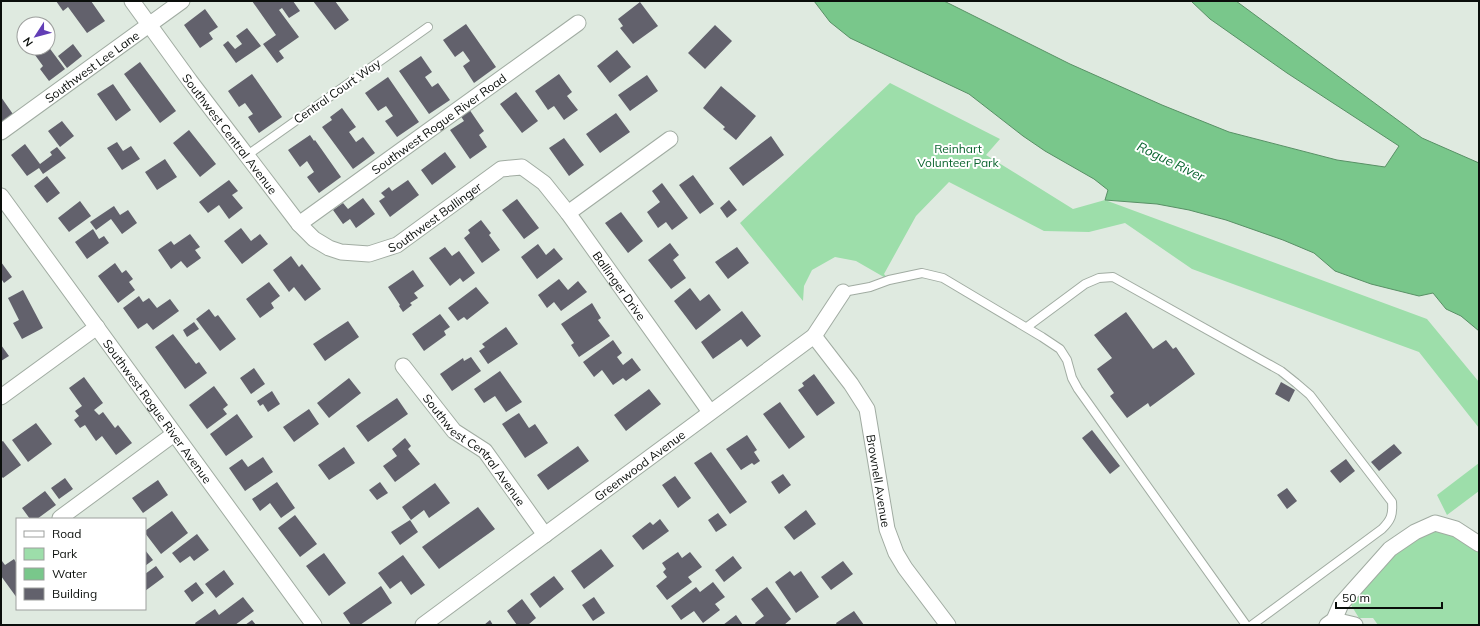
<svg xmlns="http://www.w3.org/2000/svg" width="1480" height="626" font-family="Mulish,sans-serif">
<rect width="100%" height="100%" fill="#dfeae0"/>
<path fill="#9ddeaa" d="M890 83 1000 139 986 155 1073 209 1105 200 1427 319 1479 382V428L1419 352 1192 269 1125 223 1089 232 1044 231 949 182 916 216 884 274 889 280 856 261 835 257 812 270 804 286 803 301 740 223Z
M1479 463V491L1447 515 1437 495Z
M1435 523 1479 552V625H1378L1373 618H1359L1348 600 1399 548Z"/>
<path fill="#79c78b" stroke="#589065" d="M814 1H944L1070 64 1162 105 1229 132 1337 160 1385 167 1399 146 1287 73 1210 19 1191 1H1236L1422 138 1479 163V331L1461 316 1446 309 1433 293 1419 296 1371 284 1335 271 1314 253 1283 240 1226 220 1189 210 1157 204 1105 200 1108 190 1094 179 1045 151 1023 136 969 94 850 38 830 22Z"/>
<path fill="#62616c" d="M56 1H91L105 21 87 33 68 7 63 11Z
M252 1H293L300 11 289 18 282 8 279 10 299 37 279 51 284 58 277 63 263 44 276 35Z
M313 1H335L349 20 335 30Z
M640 2 658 26 633 44 620 28 623 26 618 19Z
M205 9 218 27 209 33 213 39 200 48 184 25Z
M466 24 496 67 474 83 463 66 470 61 463 51 455 57 443 40Z
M715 25 732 41 705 69 688 53Z
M247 28 261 46 236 63 223 45 228 41 235 49 242 44 236 36Z
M73 44 82 56 67 68 58 56Z
M48 46 65 69 49 81 40 69 43 66 35 55 44 48H48Z
M617 50 631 67 610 83 597 66Z
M421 56 432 72 425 77 432 87 438 83 450 100 429 114 399 71Z
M140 62 176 111 160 123 124 74Z
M252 74 282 117 259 133 248 117 253 114 245 103 239 107 228 91Z
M559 74 572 92 567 96 578 110 564 120 554 106 548 110 535 91Z
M647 75 658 91 630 111 618 95Z
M388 77 419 122 397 137 385 121 393 116 386 106 378 111 365 93Z
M113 84 131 110 116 121 97 94Z
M721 86 756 116 736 140 723 129 725 127 703 108Z
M516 92 538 121 522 133 500 104Z
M1 97 15 117 1 126Z
M342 108 356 127 349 132 356 142 363 137 375 153 353 169 322 127 332 120 330 117Z
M469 109 484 131 479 135 487 147 470 159 450 130 464 121 460 115Z
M616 113 630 132 600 153 586 134Z
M62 121 74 136 60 147 48 131Z
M189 130 216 164 200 177 173 143Z
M310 135 314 141 315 140 341 177 319 193 307 177 314 172 307 161 300 167 288 150Z
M771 136 784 155 743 186 729 168Z
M564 138 584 165 569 176 549 148Z
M117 142 123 151 131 146 140 159 122 170 107 148Z
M25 144 40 164 52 155 50 152 57 147 66 158 43 174 39 168 27 176 11 155Z
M445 152 456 167 432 185 421 170Z
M165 159 177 177 157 190 145 172Z
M693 175 714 204 700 214 679 185Z
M47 176 60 193 47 203 34 186Z
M229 180 238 191 232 195 243 208 229 219 219 205 208 213 199 202Z
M408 180 419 195 390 217 379 201 385 197 381 193 389 187 392 191Z
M662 183 688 218 672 230 666 222 658 228 647 212 660 202 652 191Z
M363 198 375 214 356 228 350 219 343 224 333 210 343 203 348 209Z
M517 199 539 228 524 239 502 210Z
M729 200 737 210 727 218 720 208Z
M80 201 91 216 69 232 58 218Z
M114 206 120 215 128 210 137 223 122 234 111 219 96 230 90 222Z
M621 212 643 241 628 253 605 223Z
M481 220 491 233 489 235 500 250 482 263 464 238 470 233 468 230Z
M241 228 251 241 260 234 268 244 242 264 224 241Z
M93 229 99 239 104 236 109 243 87 259 75 242Z
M190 234 200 247 195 250 201 258 187 268 181 261 171 269 158 250 171 241 174 245Z
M670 243 679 255 673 260 686 278 671 289 648 260Z
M538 244 546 255 554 248 563 259 537 279 521 257Z
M445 247 452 256 459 251 475 273 463 282 460 278 450 286 429 258Z
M737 247 749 263 728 279 715 262Z
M291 256 299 267 302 264 321 289 305 301 294 287 289 292 273 270Z
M1 262 12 277 4 283 2 280 1 281Z
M115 263 122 273 126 270 133 279 129 282 135 290 118 303 98 276Z
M413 270 424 286 414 293 418 298 410 303 412 305 403 312 399 306 400 305 388 287Z
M559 279 568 290 578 281 587 292 561 311 554 302 547 308 538 295Z
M269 282 280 296 271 303 274 308 260 318 246 299Z
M476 287 489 303 467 320 464 317 458 321 448 308Z
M690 288 700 301 709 294 721 310 696 330 674 301Z
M23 290 43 328 22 339 13 323 19 320 8 298Z
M139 296 143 302 149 298 157 308 170 299 179 311 153 330 147 323 138 329 123 308Z
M592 303 601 318 598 320 610 336 579 357 571 345 574 343 561 324Z
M209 309 215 317 218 315 236 339 220 351 196 319Z
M742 311 761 336 747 347 741 339 713 359 701 342Z
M1126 312 1153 349 1166 340 1173 349 1176 347 1195 374 1150 407 1148 403 1127 418 1110 396 1114 393 1097 369 1112 358 1094 335Z
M440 314 450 327 444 331 446 335 424 351 412 334Z
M348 321 359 337 325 361 313 344Z
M194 322 199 329 187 337 183 330Z
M506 327 518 344 488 364 479 351 485 347 482 344Z
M173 334 196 364 199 362 207 373 185 389 155 347Z
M613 340 622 353 617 357 623 365 632 358 641 370 626 381 623 378 613 385 602 370 594 377 583 362Z
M1 345 9 356 1 361Z
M471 357 481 371 452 391 440 374 463 358 464 361Z
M254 368 265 384 251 394 240 378Z
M500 371 522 402 506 412 495 396 484 403 474 389Z
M814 374 835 403 817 416 798 390 804 386 802 383Z
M84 377 103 403 94 410 99 415 103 412 115 428 118 425 132 443 116 455 102 436 96 441 85 425 80 428 74 420 79 416 75 411 82 406 69 388Z
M349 378 361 393 329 418 317 403Z
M1281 382 1295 390 1289 402 1275 394Z
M214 386 228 405 223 409 227 414 207 429 189 405Z
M649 389 661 404 626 431 614 415Z
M272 391 280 404 268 412 263 404 260 406 257 401Z
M397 398 408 414 368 442 356 426Z
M780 402 805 437 789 449 763 414Z
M309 409 319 424 294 442 283 427Z
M519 413 529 428 535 424 548 443 525 458 502 424Z
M237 414 253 437 226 456 210 434Z
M36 423 52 444 28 462 12 440Z
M1092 430 1120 466 1110 474 1082 438Z
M747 435 757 450 754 452 760 461 754 465 752 463 741 470 726 449Z
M405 438 411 446 408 449 420 464 395 482 383 466 397 456 392 449Z
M3 441 21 465 3 478 1 476V442Z
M1394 444 1402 453 1379 471 1371 462Z
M578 446 589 461 548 490 537 475Z
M344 447 355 463 329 480 318 465Z
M711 452 747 502 730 514 694 463Z
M263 457 273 472 245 491 229 468 242 459 248 467Z
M1346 459 1355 471 1340 483 1330 471Z
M783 474 791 485 779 494 771 482Z
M675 476 691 498 678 508 662 485Z
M65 478 73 489 59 499 51 488Z
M158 480 168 495 143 513 132 498Z
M277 482 295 508 281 518 270 503 260 511 252 499Z
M380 482 388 493 377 500 369 490Z
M435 483 450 503 429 518 424 510 411 520 402 507Z
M1287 488 1297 501 1287 509 1277 495Z
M45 491 56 505 37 519H30L22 508Z
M478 507 495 529 439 569 422 547Z
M806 510 816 524 794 540 784 527Z
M172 511 188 533 161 554 145 533V531Z
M718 513 727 525 716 532 708 520Z
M295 515 317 544 300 557 278 528Z
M660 519 669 531 643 550 632 536 650 522 653 525Z
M410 520 418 532 400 545 391 532Z
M197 534 209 550 194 561 190 556 180 563 172 553Z
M601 549 614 566 584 589 571 571Z
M145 550 153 560 145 566Z
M678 552 682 558 690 552 702 567 688 577 692 582 667 600 656 586 667 577 663 572 666 569 662 563Z
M324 553 346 583 329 596 306 566Z
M403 555 425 585 411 595 401 581 390 589 378 573Z
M733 556 742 568 724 582 715 570Z
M14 559 17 564V598L1 576V562L2 561 5 565Z
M843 561 853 574 831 590 821 577Z
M156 566 164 577 145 591V574Z
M224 570 234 584 216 598 205 584Z
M790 571 794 576 801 571 819 597 796 613 775 582Z
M554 576 564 589 540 608 530 594Z
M196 582 204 593 192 602 184 591Z
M713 582 725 597 715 604 720 610 703 623 694 611 681 620 671 606 696 587 700 592Z
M381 586 392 603 360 625H351L343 613Z
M767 587 791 619 784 625H756L755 623 764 616 751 599Z
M243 597 254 611 235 625H196L195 623 215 609 219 615Z
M594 597 605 613 593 621 582 605Z
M522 599 536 618 528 625H517L507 611Z
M854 611 864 625H837L836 623Z
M736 615 743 625H723Z
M252 620 256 625H245Z
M490 620 493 625H484Z"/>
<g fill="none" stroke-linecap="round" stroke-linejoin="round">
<defs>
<path id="service" d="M246 156 428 27
M843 292 870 287 889 280 922 273 943 278 1042 337 1060 349 1067 360 1072 378 1078 389 1246 625
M1027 327 1085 284 1099 278 1113 277 1281 371 1296 383 1310 395 1392 502C1393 515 1391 520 1382 529L1252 625"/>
<g id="minor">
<path id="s1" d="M132 1 190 81 299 224 314 239 329 248 341 252 369 254 397 245 501 169 522 167 544 183 568 213 710 412"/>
<path id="s2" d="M1 132 182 1"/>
<path id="s3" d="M1 196 314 625"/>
<path d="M568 213 670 139"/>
<path id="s4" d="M299 224 578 23"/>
<path id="s5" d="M814 336 851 384 867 409 887 529 896 553 905 568 948 625"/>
<path id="s6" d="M403 366 454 431 485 451 545 535"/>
<path d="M1 397 97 327"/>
<path d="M60 518 174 434"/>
<path d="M1334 620 1355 625"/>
<path id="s7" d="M423 625 814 336 843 292"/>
<path d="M1327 625 1334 620 1341 604 1390 549 1415 532 1435 523 1456 529 1479 544"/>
</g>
</defs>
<use href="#service" stroke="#a1aca2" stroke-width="10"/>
<use href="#minor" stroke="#a1aca2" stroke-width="17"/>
<use href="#service" stroke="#fff" stroke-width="8"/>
<use href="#minor" stroke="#fff" stroke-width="15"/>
</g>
<g text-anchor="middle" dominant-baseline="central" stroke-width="4" stroke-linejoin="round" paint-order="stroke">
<g font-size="12" fill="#0a0e0b" stroke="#fff">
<text stroke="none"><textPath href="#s2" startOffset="112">Southwest Lee Lane</textPath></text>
<text transform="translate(337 91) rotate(-35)">Central Court Way</text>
<text stroke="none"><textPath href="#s4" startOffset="172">Southwest Rogue River Road</textPath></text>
<text stroke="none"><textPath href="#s1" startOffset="165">Southwest Central Avenue</textPath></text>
<text stroke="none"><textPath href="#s1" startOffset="434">Southwest Ballinger</textPath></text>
<text stroke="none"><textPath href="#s1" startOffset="692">Ballinger Drive</textPath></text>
<text stroke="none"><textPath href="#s3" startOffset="266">Southwest Rogue River Avenue</textPath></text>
<text stroke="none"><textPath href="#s6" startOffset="111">Southwest Central Avenue</textPath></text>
<text stroke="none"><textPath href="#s7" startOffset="269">Greenwood Avenue</textPath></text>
<text stroke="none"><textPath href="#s5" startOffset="163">Brownell Avenue</textPath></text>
</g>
<g font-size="12" fill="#0c652f" stroke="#fff">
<text x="958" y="148">Reinhart<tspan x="958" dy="14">Volunteer Park</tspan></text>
</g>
<g font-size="13" font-style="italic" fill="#06622c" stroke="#fff">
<text transform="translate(1171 161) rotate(26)">Rogue River</text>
</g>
</g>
<rect width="1480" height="626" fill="none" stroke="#0a0e0b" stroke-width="4"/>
<rect x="16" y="518" width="130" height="92" fill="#ffffff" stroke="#9d9f9d"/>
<rect x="24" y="531" width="20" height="6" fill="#ffffff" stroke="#9d9f9d"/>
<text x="52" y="538" font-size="12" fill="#0a0e0b">Road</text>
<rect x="24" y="548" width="20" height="12" fill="#9ddeaa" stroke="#9d9f9d"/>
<text x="52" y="558" font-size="12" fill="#0a0e0b">Park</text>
<rect x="24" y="568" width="20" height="12" fill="#79c78b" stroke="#9d9f9d"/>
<text x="52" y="578" font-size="12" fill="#0a0e0b">Water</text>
<rect x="24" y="588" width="20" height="12" fill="#62616c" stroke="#9d9f9d"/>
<text x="52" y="598" font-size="12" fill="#0a0e0b">Building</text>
<g transform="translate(36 36) rotate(234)"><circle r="19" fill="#ffffff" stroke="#9d9f9d"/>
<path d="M0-3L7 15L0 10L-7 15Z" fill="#623eb6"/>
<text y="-6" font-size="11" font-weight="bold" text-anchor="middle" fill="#0a0e0b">N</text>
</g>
<path d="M1336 602v6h106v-6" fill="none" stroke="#0a0e0b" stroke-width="2"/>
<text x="1342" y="602" font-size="12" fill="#0a0e0b" stroke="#ffffff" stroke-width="3" paint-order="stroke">50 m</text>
</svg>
